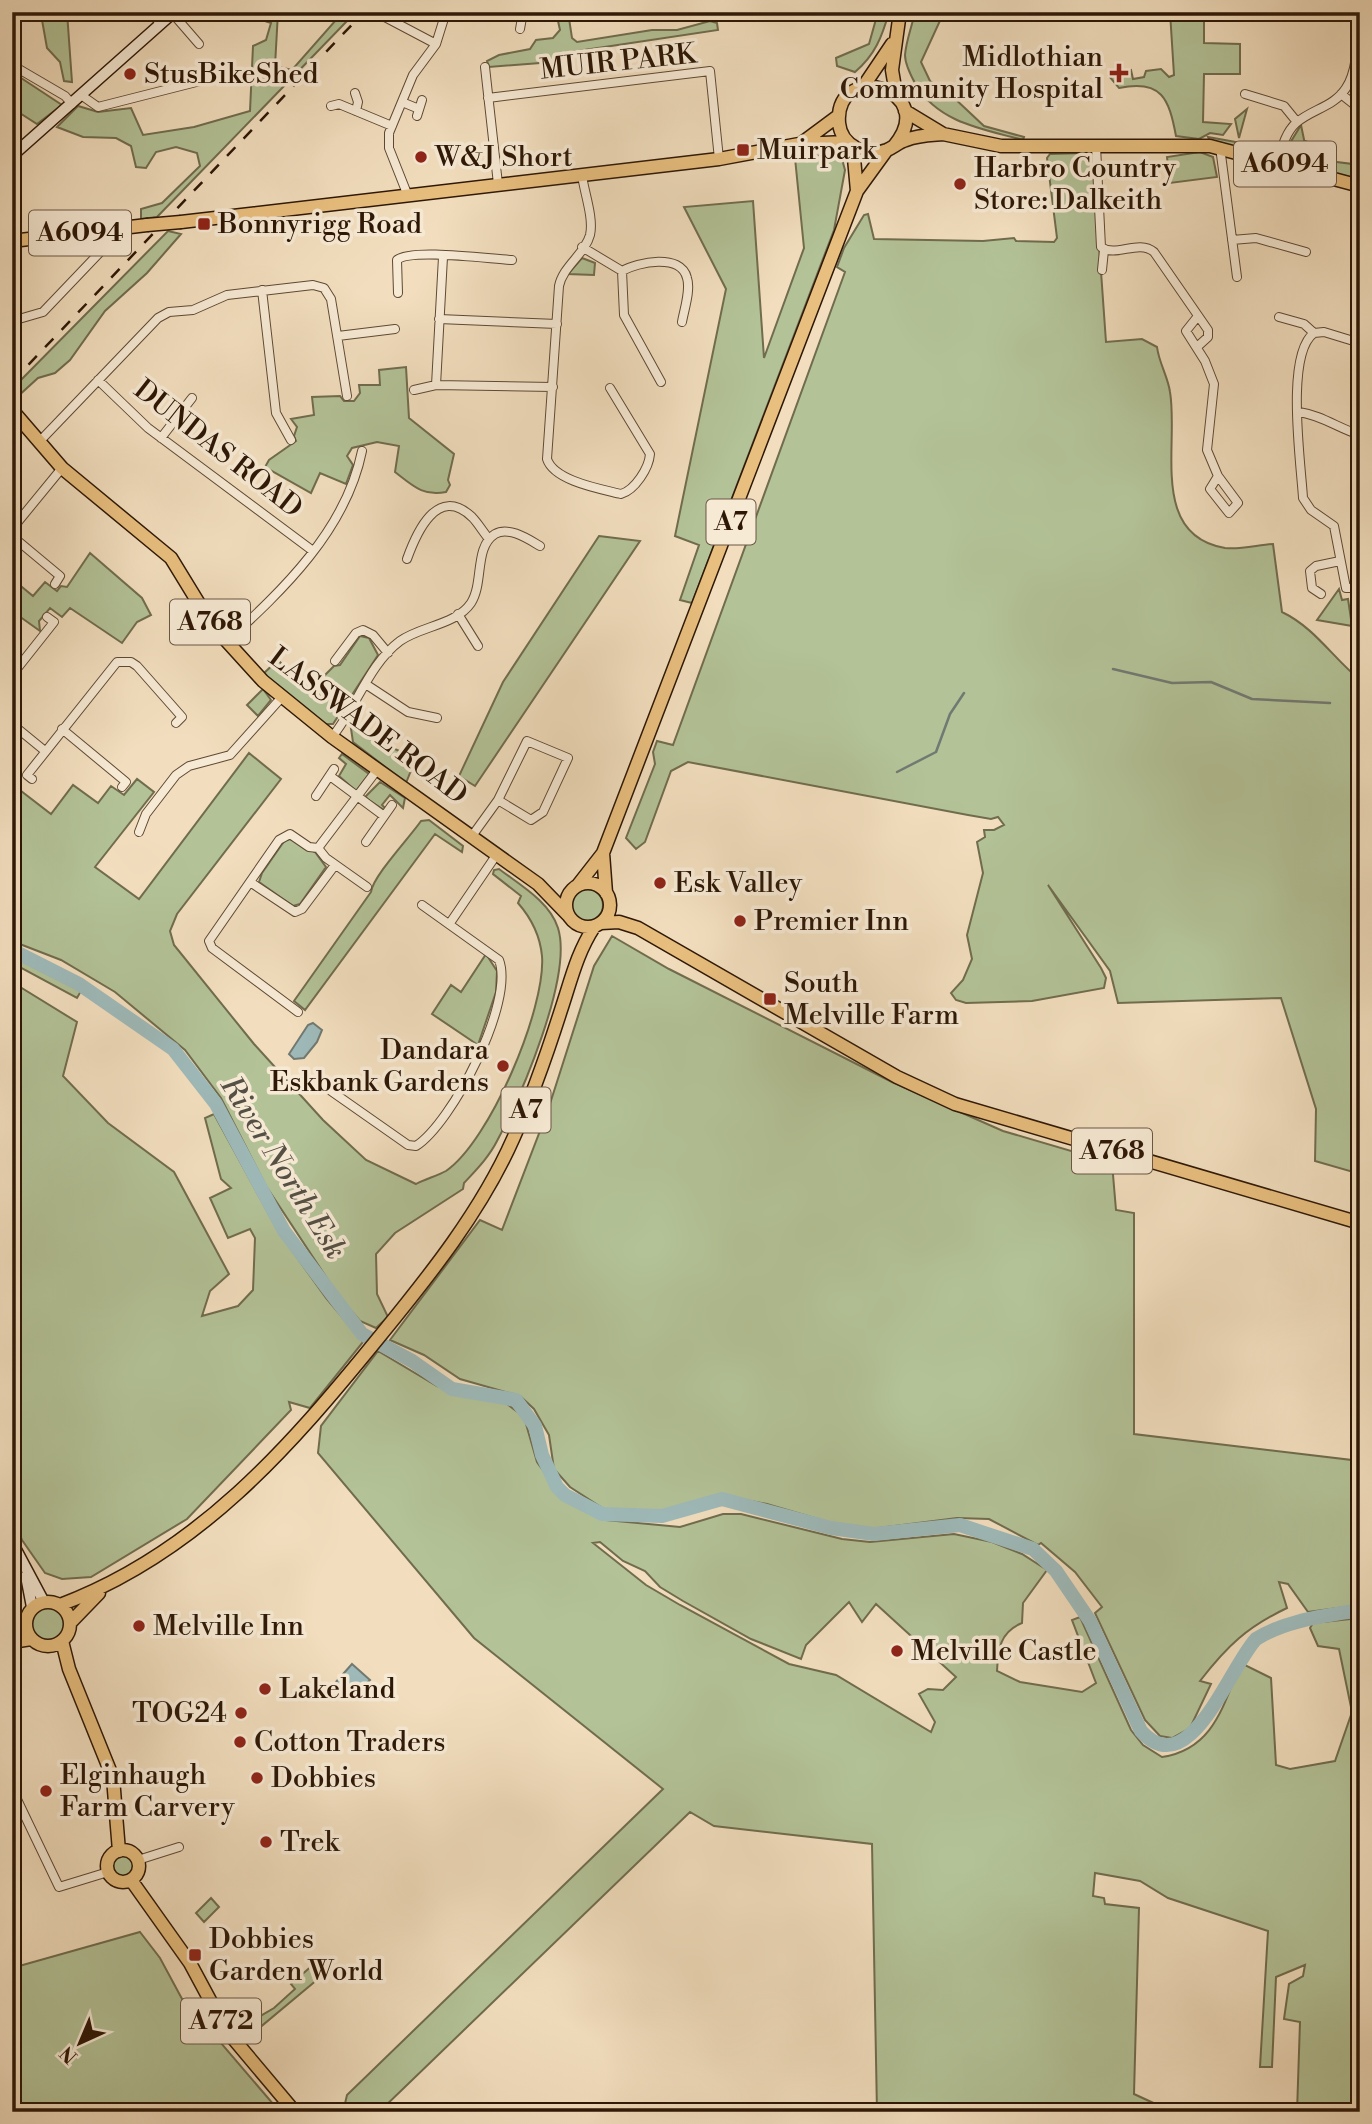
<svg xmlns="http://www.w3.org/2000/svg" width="1372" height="2124" font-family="'Libre Bodoni',serif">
<rect width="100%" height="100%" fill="#f2debe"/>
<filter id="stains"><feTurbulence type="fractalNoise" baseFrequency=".00286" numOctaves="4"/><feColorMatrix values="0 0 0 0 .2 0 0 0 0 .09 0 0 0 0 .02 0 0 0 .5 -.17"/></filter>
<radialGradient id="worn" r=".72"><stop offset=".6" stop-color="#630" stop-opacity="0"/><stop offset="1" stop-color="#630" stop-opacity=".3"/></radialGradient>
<path fill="#b3c297" stroke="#706c4e" stroke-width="2" fill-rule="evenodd" d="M36 12H67L72 82 64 81 60 62 47 48 42 20Z
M247 12H278L275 66 292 70 343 12H350L348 20 157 217 141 219V209L162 203 200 166 197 153 176 147 156 152 146 168 136 167 131 146 116 138 83 137 57 127 78 106 98 112 131 108 143 135 194 127 250 111 253 46 266 40 271 23 246 15Z
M556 12H568L572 38 577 42 652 30H677L710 21 717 23 718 30 558 54 553 62 489 67 487 61 499 55 530 49 536 40 553 38 560 30Z
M878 12H889C882 37 875 55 855 72L837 66 836 58 869 44Z
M915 12H944L921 62 930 81 951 95 984 126 1024 137 1023 140C983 129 939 123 916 85 911 76 905 65 905 55 906 41 912 26 915 12Z
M1170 12H1204V43L1240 44V74H1204L1203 122 1231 124 1223 135 1210 133 1199 139 1176 136C1169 99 1162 79 1119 88L1109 76 1131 70 1133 79 1144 77 1146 71 1161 69 1169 77 1174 75Z
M12 72 62 105 37 124 12 108Z
M1247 109 1239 138 1235 119Z
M1301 125 1307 154 1287 148Z
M1208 137 1275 149 1261 153 1210 141Z
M1305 141 1335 151 1333 159 1312 154Z
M1200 152 1213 157 1217 177 1170 183 1167 157Z
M1085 153 1093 159 1106 342 1142 339 1157 347C1159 363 1168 377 1170 392 1179 444 1149 535 1225 548 1239 550 1258 545 1273 544L1282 612C1315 628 1332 657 1360 680V1174L1315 1161 1316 1109 1281 998 1118 1003 1110 971 1048 885 1101 968 1106 978 1104 988 1032 1001 966 1003 956 1000 951 993 963 980 972 959 967 935 983 873 977 842 985 837 984 830H994L1004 825 998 817 991 819 968 815 688 762 671 771 645 842 636 849 626 838 655 764 653 752 657 741 673 745 845 272 837 267 844 248 864 215 868 214 874 239 983 241 1014 238 1016 241 1054 242 1057 238 1047 158 1050 154Z
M835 154 842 159 845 170 834 230 692 603 680 600 699 545 675 536 726 289 684 207 753 201 764 358 804 248 795 158Z
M1313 159 1360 165V181L1311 167Z
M168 231 181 234 147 273 105 311 70 360 55 373 38 378 16 398 12 389Z
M582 258 595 263 594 275 568 274Z
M406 367 409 418 454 454 448 480 450 485 446 492C423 497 412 485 395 472L399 446 377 442 352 448 347 456 353 465 346 484 320 473 311 493 265 467 269 460 296 441 294 436 297 427 291 419 314 415 312 397 340 396 344 401H354L360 393 359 385H380L379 370Z
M599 536 640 541 475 786 459 776 503 682Z
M90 553 142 598 151 615 137 622 122 643 70 608 62 617 50 608 39 621 40 631 12 611V586L16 582 33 596 45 582 57 591 61 586 67 587Z
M1339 589 1342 600 1348 599 1352 626 1317 620Z
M360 636 369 638 378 655 333 724H325L263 674 278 660 302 685 317 692 321 679 334 666 340 665Z
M263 689 271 700 258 716 247 705Z
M350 722 376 741 416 758 406 783 353 742Z
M249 753 281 779 177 914 170 931 174 945 254 1044 323 1120 366 1160 416 1184C425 1179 437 1176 446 1171 490 1141 546 1008 542 956 540 935 532 919 518 903L521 896 493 874 494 870 499 869C520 885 550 902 558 928 573 976 521 1096 497 1141 489 1157 476 1170 464 1183L463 1189 395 1233 376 1254 377 1294 388 1317 376 1328 360 1321 338 1295 266 1186 221 1098 185 1050 115 992 61 960 12 941V784L51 814 73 785 98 803 111 786 124 795 137 779 154 792 95 867 139 899Z
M342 754 369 774 356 791 339 776 346 764 339 758Z
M380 782 405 798 403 808 390 795 382 805 386 809 384 810 367 799 366 796Z
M429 820 463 846 462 852 435 834 305 1010 294 1001 371 892C373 876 410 837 421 821Z
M291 839 315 852 326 867 300 904 293 906 259 882 262 873 285 840Z
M571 905a16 16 0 1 1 32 0a16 16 0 1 1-32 0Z
M612 936 669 969 892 1082 1003 1131 1112 1163 1116 1210 1134 1213V1434L1360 1461V1605L1308 1612 1288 1584 1279 1582 1287 1608C1247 1627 1227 1646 1200 1681L1211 1684 1190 1728 1172 1738 1160 1736 1145 1720 1095 1613 1102 1607 1075 1572 1041 1543 1038 1545 989 1519 957 1518 871 1529 835 1524 767 1504 721 1495 661 1512 630 1513 604 1509 570 1487 554 1469 549 1435 534 1409 520 1396 460 1379 424 1355 390 1340 480 1220 502 1230 548 1110 594 966Z
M486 954 497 971 496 992 478 1045 432 1014 451 985 461 992Z
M12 956 81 991 77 998 12 963Z
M12 982 77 1022 63 1076 108 1123 174 1172 229 1274 210 1291 202 1316 238 1306 253 1290 255 1238 250 1229 228 1238 210 1198 231 1188 221 1179 205 1118 214 1114 278 1231 326 1298 363 1342 310 1408 289 1402 291 1410 187 1519 91 1577 62 1579 45 1573 22 1540 12 1518Z
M378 1351 437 1386 462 1394 502 1400 524 1417 537 1462 563 1498 606 1520 680 1527 723 1514H741L842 1539 870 1542 954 1534 992 1542 1022 1554 1047 1570 1023 1603 1022 1623C1000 1632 998 1649 997 1671L1020 1682 1082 1692 1096 1683 1072 1620 1080 1617 1131 1730 1143 1745 1162 1757C1214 1749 1223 1705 1241 1663L1271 1678 1276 1765 1290 1769 1335 1761 1352 1712 1339 1649 1318 1646 1310 1628 1313 1623 1360 1618V2112H1297L1300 2022 1284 2019 1289 1984 1303 1976 1305 1965 1276 1977 1272 2067H1260L1268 1931 1168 1898 1140 1881 1095 1873 1093 1896 1104 1898 1105 1904 1139 1908 1134 2094 1173 2112H877L872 1844 714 1826 690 1812 379 2112H343L347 2095 663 1789 474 1638 318 1453 321 1426ZM600 1542 623 1561 645 1571 660 1587 683 1601 751 1639 801 1659 806 1645 849 1602 862 1622 876 1604 956 1677 943 1690 928 1689 919 1694 935 1722 931 1732 836 1675 789 1664 680 1605 646 1585 593 1543Z
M32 1624a16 16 0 1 1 32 0a16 16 0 1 1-32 0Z
M112 1866a11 11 0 1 1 22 0a11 11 0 1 1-22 0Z
M211 1898 219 1907 204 1922 196 1913Z
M140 1932 160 1958 195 2023 203 2022 280 2112H12V1968Z
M314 1964 325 1968 324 1974 246 2039 240 2028 274 2008 295 1989 291 1984Z"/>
<path fill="#9ebaba" stroke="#717972" stroke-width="2" d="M313 1023 322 1030 317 1042 304 1058 294 1059 289 1054 308 1025Z
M352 1664 370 1680 350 1699 335 1683Z"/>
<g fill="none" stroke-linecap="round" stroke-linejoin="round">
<path stroke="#717972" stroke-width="2.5" d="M1113 669 1172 683 1211 682 1252 699 1330 703
M897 772 936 752 950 714 964 693"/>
<path stroke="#9ebaba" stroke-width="14" d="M12 950 79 984 173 1049 216 1104 284 1231 362 1334 412 1361 452 1389 516 1400 535 1426 542 1455 557 1487 565 1495 602 1514 662 1516 722 1499 831 1528 874 1534 960 1525 1033 1549 1056 1571 1090 1621 1141 1731C1189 1785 1229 1668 1256 1639 1286 1620 1325 1616 1360 1610"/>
<defs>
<path id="minor" d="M150 12 161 24
M1257 12H1281
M173 14 199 44
M381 15 436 44
M520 29 523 12
M12 65 65 96 72 104
M485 67 498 184
M355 93 358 102 356 111
M1245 94 1284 106 1297 122
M1341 94 1360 109
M81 95 98 107 224 75
M488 98 710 71 719 159
M402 102 419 109
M331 106 339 104 392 126
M417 116 422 100
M1096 146 1101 247C1116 258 1138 239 1154 252L1208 330V337L1197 347
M1220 147 1237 277
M1278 162C1282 148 1285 133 1296 123 1312 109 1334 107 1346 88 1359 68 1357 36 1359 12
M582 175C584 192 594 218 590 235 585 254 563 266 559 286L547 459C554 481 601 489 621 494 635 490 649 468 650 454L610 388
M408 196 389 148V133L413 75 436 44 446 12
M1232 240 1256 238 1306 252
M582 247 622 271 624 315 661 382
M1102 270 1104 250
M622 271C638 262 681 253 687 278 691 290 684 310 682 322
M262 290 276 413 291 440
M398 293 397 260C410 248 490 259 512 260
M1198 316 1186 331 1205 361 1214 384 1207 450 1218 476 1238 503 1229 513 1210 489 1218 476
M1279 317 1304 324 1314 333 1324 332 1360 343
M439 319 557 324
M12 321 43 312 105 247
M1314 333C1285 354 1301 463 1303 498L1311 510 1334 526 1346 588H1360
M338 336 395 329
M98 380 148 428 313 551
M436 385 443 257
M414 390 436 385 553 387
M1299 412C1321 415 1338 428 1360 435
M161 438 192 398
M39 442 158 318 169 312 193 310 227 295 313 285 324 288 331 299 347 396
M12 529 62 468
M12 536 60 576 55 584
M407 559C416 534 437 484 472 517 478 523 483 532 489 539
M1321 594 1312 588 1310 571 1316 566 1340 561
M458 614 478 646
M226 642C283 590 346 530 362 451
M335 661 356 633 363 630 373 635 388 653
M12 675 54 622 47 617
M367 685 408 712 437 718
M12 724 45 751
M62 729 126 782 122 787
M332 737C356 708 369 664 400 641 421 626 456 625 471 603 484 583 474 547 495 534 509 526 528 539 540 546
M330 776 384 816
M32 779 27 775 117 662H131L137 666 182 717 176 723
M316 796 334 769
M139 832 146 814 176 775 189 766 230 755 282 697
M472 836 498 800 527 741 568 758 543 812 531 820 498 800
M366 842 392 805
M318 848 326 858 367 887
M250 882 295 912 302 909 335 865
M450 923 497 854
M298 1012 212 948 209 941 279 840 290 834 309 847 318 848 377 770
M331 1091 408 1145 416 1146C452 1123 515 1002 499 960L422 905
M12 1789 59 1887 108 1872
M138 1860 179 1847"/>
<path id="secondary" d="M12 156 174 12
M12 1542 44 1602
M26 1576 32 1607"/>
<path id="primary" d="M863 87 892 44
M896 94 892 70 900 12
M905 111 943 134 1001 146H1210L1360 186
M803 142 838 116
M894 146C942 89 834 59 839 123 841 146 867 158 887 150 894 147 899 142 906 140 918 135 931 135 943 134
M853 147 857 191
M181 222 719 159 799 144 846 142
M12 241 147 225
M12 410 62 468 171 558 212 625 263 681 332 737 538 884 568 915
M603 853 606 893
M566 905a22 22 0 1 1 44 0a22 22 0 1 1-44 0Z
M578 885 603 853 857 191 886 151
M601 923 619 922 638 928 897 1077 955 1104 1360 1223
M26 1624a22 22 0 1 1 44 0a22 22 0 1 1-44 0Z
M60 1605C198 1553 289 1448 380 1336 430 1275 481 1211 513 1139 532 1097 547 1054 561 1010 571 980 577 953 594 927
M70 1623 99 1593
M12 1633 25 1621
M62 1641 69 1669 113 1778 119 1851
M12 1642 31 1639
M107 1866a16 16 0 1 1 32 0a16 16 0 1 1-32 0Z
M131 1880 190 1963 226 2030 295 2112"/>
</defs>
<use href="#minor" stroke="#5e4934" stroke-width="10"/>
<use href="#secondary" stroke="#2d1706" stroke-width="13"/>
<use href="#primary" stroke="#2d1706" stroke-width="15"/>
<use href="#minor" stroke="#f7ead5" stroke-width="8"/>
<use href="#secondary" stroke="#f7ead5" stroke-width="10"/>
<use href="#primary" stroke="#e9bf7f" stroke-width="12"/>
<path stroke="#2d1706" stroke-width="2.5" stroke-dasharray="12 12" stroke-linecap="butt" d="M12 382 364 12"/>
<defs>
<path id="primary-bridge" d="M147 225 181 222"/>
</defs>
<use href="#primary-bridge" stroke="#2d1706" stroke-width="15" stroke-linecap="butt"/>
<use href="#primary-bridge" stroke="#e9bf7f" stroke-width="12"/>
</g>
<g fill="#8f2418" stroke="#f7ead5" stroke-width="2.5">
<path d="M1115.5 62.5h7v7h7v7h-7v7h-7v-7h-7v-7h7z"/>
<circle cx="130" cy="74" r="7"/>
<rect x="736" y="143" width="14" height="14" rx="3.5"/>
<circle cx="421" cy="157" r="7"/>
<circle cx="960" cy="184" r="7"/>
<rect x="197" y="217" width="14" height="14" rx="3.5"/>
<circle cx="660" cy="883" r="7"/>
<circle cx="740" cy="921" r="7"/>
<rect x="763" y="992" width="14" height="14" rx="3.5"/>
<circle cx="503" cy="1066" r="7"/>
<circle cx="139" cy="1626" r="7"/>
<circle cx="897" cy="1651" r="7"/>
<circle cx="265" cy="1689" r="7"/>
<circle cx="241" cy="1713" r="7"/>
<circle cx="240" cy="1742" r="7"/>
<circle cx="257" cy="1778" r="7"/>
<circle cx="46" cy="1791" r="7"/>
<circle cx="266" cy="1842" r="7"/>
<rect x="188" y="1948" width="14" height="14" rx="3.5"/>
</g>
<g text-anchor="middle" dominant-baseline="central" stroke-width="7" stroke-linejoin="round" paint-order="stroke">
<g fill="#f7ead5" stroke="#6a5644" stroke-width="2">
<rect x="1234" y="141.5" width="102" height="45" rx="5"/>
<rect x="29" y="210.5" width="102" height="45" rx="5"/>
<rect x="706.5" y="499.5" width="49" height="45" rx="5"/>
<rect x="170" y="599.5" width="80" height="45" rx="5"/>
<rect x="501.5" y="1087.5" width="49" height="45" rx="5"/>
<rect x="1072" y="1128.5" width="80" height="45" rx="5"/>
<rect x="181" y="1998.5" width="80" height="45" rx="5"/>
</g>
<g font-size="26" font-weight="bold" fill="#2d1706">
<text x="1285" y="164">A6094</text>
<text x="80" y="233">A6094</text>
<text x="731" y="522">A7</text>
<text x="210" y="622">A768</text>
<text x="526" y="1110">A7</text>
<text x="1112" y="1151">A768</text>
<text x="221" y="2021">A772</text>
</g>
<g font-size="28" fill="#2d1706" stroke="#f7ead5" text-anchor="start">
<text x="1103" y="57" text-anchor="end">Midlothian<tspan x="1103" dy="32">Community Hospital</tspan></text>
<text x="144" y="74">StusBikeShed</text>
<text x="757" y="150">Muirpark</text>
<text x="435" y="157">W&amp;J Short</text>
<text x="974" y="168">Harbro Country<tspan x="974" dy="32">Store: Dalkeith</tspan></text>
<text x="218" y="224">Bonnyrigg Road</text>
<text x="674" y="883">Esk Valley</text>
<text x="754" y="921">Premier Inn</text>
<text x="784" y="983">South<tspan x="784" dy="32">Melville Farm</tspan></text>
<text x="489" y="1050" text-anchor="end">Dandara<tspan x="489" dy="32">Eskbank Gardens</tspan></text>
<text x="153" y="1626">Melville Inn</text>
<text x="911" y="1651">Melville Castle</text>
<text x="279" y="1689">Lakeland</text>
<text x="227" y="1713" text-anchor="end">TOG24</text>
<text x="254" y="1742">Cotton Traders</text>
<text x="60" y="1775">Elginhaugh<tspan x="60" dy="32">Farm Carvery</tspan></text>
<text x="271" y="1778">Dobbies</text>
<text x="280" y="1842">Trek</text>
<text x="209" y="1939">Dobbies<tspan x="209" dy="32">Garden World</tspan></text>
</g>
<g font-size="28" fill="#2d1706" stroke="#f7ead5">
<text transform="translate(618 62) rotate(-6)">MUIR PARK</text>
<text transform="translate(218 449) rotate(38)">DUNDAS ROAD</text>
<text transform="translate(368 726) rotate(37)">LASSWADE ROAD</text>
</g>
<g font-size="30" font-style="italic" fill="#555045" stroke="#f7ead5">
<text transform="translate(283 1168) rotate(58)">River North Esk</text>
</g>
</g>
<rect width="1372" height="2124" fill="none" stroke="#f2debe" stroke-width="42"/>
<rect x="14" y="14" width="1344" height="2096" fill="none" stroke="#2d1706" stroke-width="3.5"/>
<rect x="21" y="21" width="1330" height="2082" fill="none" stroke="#2d1706" stroke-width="2"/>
<g transform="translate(80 2043) rotate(224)" stroke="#f7ead5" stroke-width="5" paint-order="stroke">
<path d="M0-5L12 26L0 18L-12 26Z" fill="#2d1706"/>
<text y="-10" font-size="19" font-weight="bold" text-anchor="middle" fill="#2d1706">N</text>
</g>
<rect width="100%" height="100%" filter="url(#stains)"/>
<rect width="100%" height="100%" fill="url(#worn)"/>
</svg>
